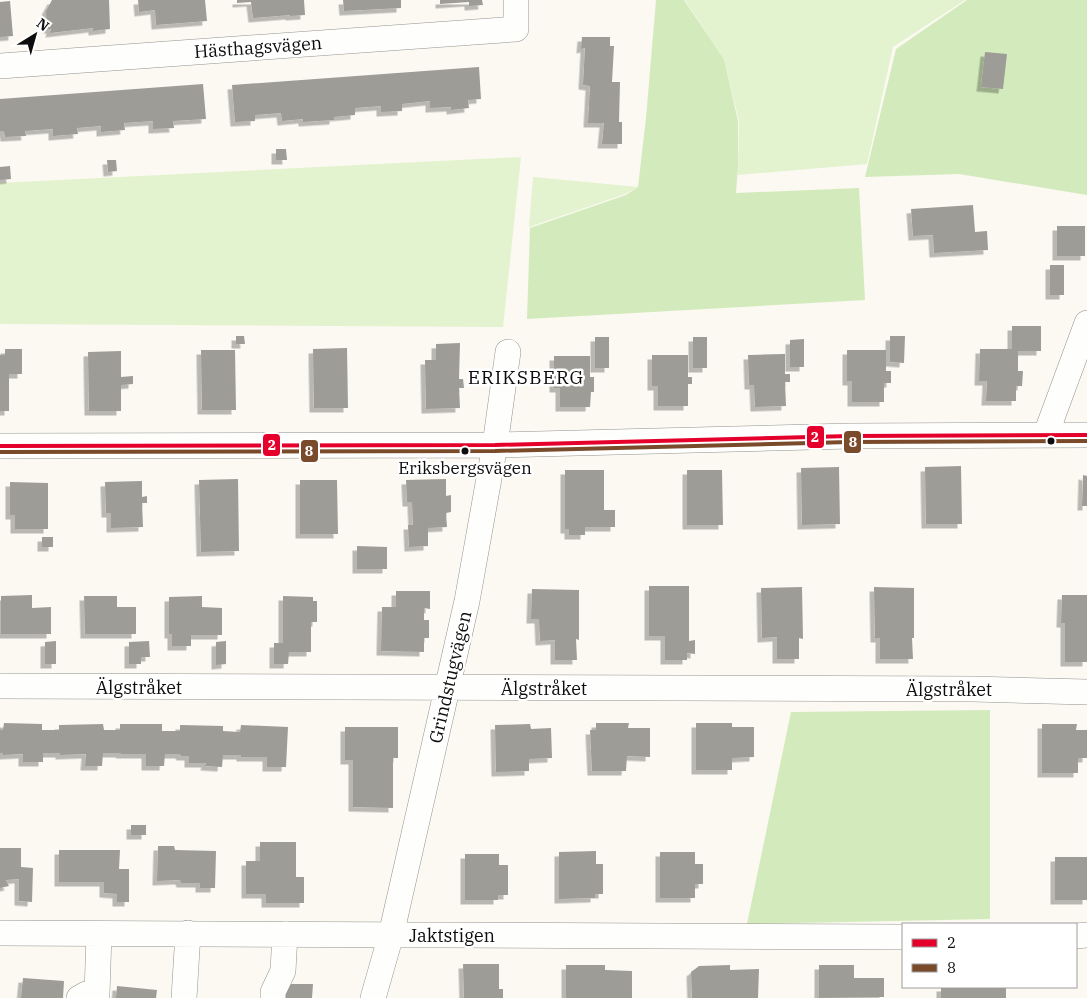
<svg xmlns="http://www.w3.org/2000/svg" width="1087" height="998" font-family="'IBM Plex Serif',serif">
<defs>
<filter id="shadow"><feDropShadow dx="-4.5" dy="4.5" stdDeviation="0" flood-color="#0004"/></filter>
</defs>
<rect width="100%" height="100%" fill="#fbf9f1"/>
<path fill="#e3f2cf" d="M685 0H965L893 47 867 164 738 175 739 121 724 59Z
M521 157 503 327 0 324V183Z
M533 177 638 187 625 194 529 227Z"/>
<path fill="#d3ebbc" d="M656 0H684L724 59 738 121V167L736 193 859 188 865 300 527 319 530 228 626 195 638 187 646 118Z
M967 0H1087V195L959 174 865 177 896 49Z
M990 710V919L747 924 791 712Z"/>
<path fill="#9e9c97" filter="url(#shadow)" d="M52 0H109L110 29 93 31V28L50 33 51 29H47L46 11Z
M138 0H205L207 21 156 25 155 10 139 12Z
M237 0H304L305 15 290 16V15L253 18 251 2 237 3Z
M343 0H401V8L344 11Z
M440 0H482L483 5 469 6V2L440 4Z
M10 1 13 36 0 37V2Z
M582 37H610V46H614L612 82H620L619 122H622V144H602L604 123H588L590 86 583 85 585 48 581 49Z
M985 52 1007 54 1003 89 981 87Z
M479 67 481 99 468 100 469 108 451 110V107L430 108V101L402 104V111L381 112V106L355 108V115L334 117V120L303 122V119L282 121 281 113 255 115V121L235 122 232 85Z
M203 84 206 119 173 121 174 128 153 129V121L124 123 125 130 101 132V126L77 128 78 134 53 136V129L25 131 26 136 5 137 4 131H0V99Z
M276 149H286L287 160H276Z
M107 160H116L117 171 108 172Z
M10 166 11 179 0 180V167Z
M973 205 975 232 987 231 988 250 934 253 933 235 913 236 911 209Z
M1057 226H1085V256H1057Z
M1050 265H1064V295H1050Z
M1012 326H1041V351H1018V371H1023L1022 386H1016V401H986L987 381H979L980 349H1012Z
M236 336H244L245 344H236Z
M890 336H905L904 363 890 362Z
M595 337H609V368H595Z
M693 337H707V368H693Z
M804 339V367H790V340Z
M460 343 459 379H463L464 388H459L460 408 426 409 425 360H436V344Z
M347 348 348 408H314L313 349Z
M5 349H22V374H9V411H0V355H5Z
M201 350H235L236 410H202Z
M847 350H886V371H891V383H884V402H852V381H847Z
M121 351V377L133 376V384L121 385V411H89L88 352Z
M785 354V374H790V382H785L786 406 755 407 754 385H749L748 355Z
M652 355H688V377H692V384H688V406H658V386H652Z
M554 356H590V377H594V392H591L590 407H560V388H554Z
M961 466 962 524H926L925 467Z
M839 467 840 524 802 525 801 468Z
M565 470H604V510H615V527H585V535H569V529H565Z
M687 470H722L723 525H687Z
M1083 475 1087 476V506H1082Z
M238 479 239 551 201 552 199 480Z
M446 479V496L451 495V512L446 513 447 527 428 528V546L409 547 408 525H413L412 502H407L406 480Z
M300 480H337L338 534H300Z
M142 481V497L147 496V503H142L143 527 111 528V513H106L105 482Z
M10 482 48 483V529H15V515H10Z
M42 537H53V547H42Z
M357 546 387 547V569H357Z
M649 586H689V641L695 640V654L687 653V660H665V636H649Z
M802 587 803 639 799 638V659H777V637L762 638 761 588Z
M874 587 914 588V638H912L913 659H880V638H875Z
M532 589 579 590V640L576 639 577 660H555V640L540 641 539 619H531Z
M396 591H430V609L424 608V620H429V638H424V652L381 651 382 607H396Z
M32 595V608L51 607V634H1V596Z
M1062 595H1087V662H1065V623H1061Z
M84 596H117V607H136V634H85Z
M202 596V607L222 608V635H191V646H172V634H169V597Z
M283 596 313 597V601H317V622H311V652H289L288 664H274V643H283Z
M56 641V664H45V642Z
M149 641 150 657H141V664H129V642Z
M226 641V664L216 665V642Z
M4 723 42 724V730H59V725L103 724 104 730H120V724H162V731H180V725L223 726V731L240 732 241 725 288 727 286 767H267V757H241V755H223L222 767 205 766 206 763H189V756H181L180 754H165L164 766H146V754H121L120 753H103L102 766H85L86 754 60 755V753H43V762H23V754L3 755V753H0V730H3Z
M596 723H629L628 728H650V757L627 756 626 771H592L590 730H596Z
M696 723H732V727H754V757L732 758V770H696Z
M530 724 531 729 551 728 552 758 529 759V771L496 772 495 725Z
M1042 724H1077L1076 730H1087V758H1078V773H1042Z
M345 727H398V758H393V808L353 807V760H345Z
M131 825H146V835H131Z
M260 842H296V877H304V903H266V894H246V861H260Z
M158 846H174L175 850 216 851 215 888H200V883H181L180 880 157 881Z
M0 848H21V867L33 868 32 902 19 901V879L6 880 9 886 0 888Z
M59 850H120L119 869H129V902H117V894L104 893V882H59Z
M596 851V864H603V894H595V898L559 899V852Z
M660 852H695V864H703V884H695V898H660Z
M465 854H499V865H508V895H498V900H465Z
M1055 857H1087V900H1055Z
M463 964H499V989H503V998H464Z
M566 965H605V970L632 971V998H566Z
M730 965V970L759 969 758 998H692L691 972 699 966Z
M819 965H854V978H884V997L819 998Z
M23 978 64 981 63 998H21Z
M284 984H313L312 998H284Z
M117 986 157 990 156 998H116Z
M941 987H1006V998H941Z"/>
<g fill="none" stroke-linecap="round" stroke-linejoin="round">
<defs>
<path id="minor" d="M0 66 516 29V0
M1046 434 1087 323
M0 446 495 445 850 436 1087 435
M0 686 973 689 1087 692
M0 933 903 937
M1076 936 1087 935
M79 998 86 994H97L99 934
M184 998 188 933
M273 998V992L283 971 285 934
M373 998 391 935 467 601 495 445 508 352"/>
</defs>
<use href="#minor" stroke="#949390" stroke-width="26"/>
<use href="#minor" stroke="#fefefd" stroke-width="25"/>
<defs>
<path id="bus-1" d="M0 446 495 445 850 436 1087 435"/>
<path id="bus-2" d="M0 452 495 451 850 442 1087 441"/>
</defs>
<use href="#bus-1" stroke="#fff" stroke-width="8"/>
<use href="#bus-2" stroke="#fff" stroke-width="8"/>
<use href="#bus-1" stroke="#e4002b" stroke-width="4"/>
<use href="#bus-2" stroke="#7a4b2a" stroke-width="4"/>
</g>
<g fill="#0d0d0d" stroke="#fff" stroke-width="2">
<circle cx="1051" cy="441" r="4.5"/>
<circle cx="465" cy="451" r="4.5"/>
</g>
<g text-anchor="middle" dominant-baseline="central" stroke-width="5" stroke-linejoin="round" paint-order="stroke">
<g font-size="17" fill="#0d0d0d" stroke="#fff">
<text x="465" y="468">Eriksbergsvägen</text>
</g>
<g font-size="18" fill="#0d0d0d" stroke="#fff">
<text transform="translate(258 47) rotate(-4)">Hästhagsvägen</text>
<text transform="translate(450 677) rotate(-77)">Grindstugvägen</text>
<text x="139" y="687">Älgstråket</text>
<text x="544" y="688">Älgstråket</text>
<text x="949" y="689">Älgstråket</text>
<text x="452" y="935">Jaktstigen</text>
</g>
<g font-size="19" letter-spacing="1" fill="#0d0d0d" stroke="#fff">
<text x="526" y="377">ERIKSBERG</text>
</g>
</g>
<g stroke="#fff" stroke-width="2">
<rect x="806" y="425" width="19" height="24" rx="5" fill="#e4002b"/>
<rect x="843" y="430" width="19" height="24" rx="5" fill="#7a4b2a"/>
<rect x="262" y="433" width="19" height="24" rx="5" fill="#e4002b"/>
<rect x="300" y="439" width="19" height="24" rx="5" fill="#7a4b2a"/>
</g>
<g font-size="14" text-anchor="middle" font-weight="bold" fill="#fff">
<text x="815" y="442">2</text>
<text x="853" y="447">8</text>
<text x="272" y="450">2</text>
<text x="309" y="456">8</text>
</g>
<rect x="902" y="923" width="175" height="65" fill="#ffffff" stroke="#9e9e9e"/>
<rect x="912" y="939" width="25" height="8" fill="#e4002b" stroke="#9e9e9e"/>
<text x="947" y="948" font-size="15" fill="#0d0d0d">2</text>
<rect x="912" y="964" width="25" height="8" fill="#7a4b2a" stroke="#9e9e9e"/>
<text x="947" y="973" font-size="15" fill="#0d0d0d">8</text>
<g transform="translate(35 35) rotate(37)" stroke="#ffffff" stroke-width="4" paint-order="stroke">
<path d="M0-4L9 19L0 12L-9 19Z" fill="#0d0d0d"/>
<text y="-8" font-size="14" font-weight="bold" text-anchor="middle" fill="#0d0d0d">N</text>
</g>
</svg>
